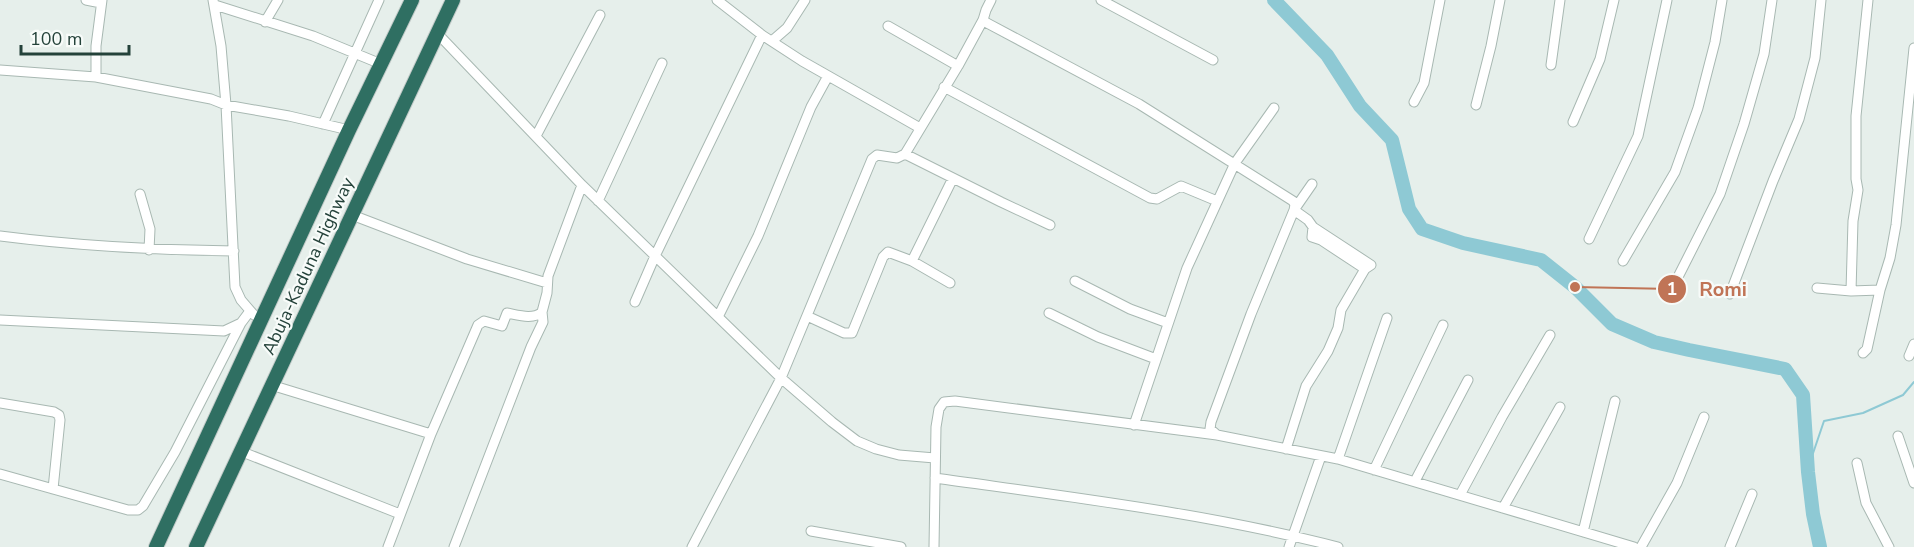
<svg xmlns="http://www.w3.org/2000/svg" width="1914" height="547" font-family="'Nunito Sans',sans-serif">
<rect width="100%" height="100%" fill="#e6efeb"/>
<g fill="none" stroke-linecap="round" stroke-linejoin="round">
<path stroke="#8ec9d4" stroke-width="2" d="M1808 468 1824 421 1863 413 1903 395 1914 382"/>
<path stroke="#8ec9d4" stroke-width="14" d="M1274 0 1327 55 1360 106 1392 140 1409 209 1422 229 1463 243 1541 260 1575 287 1612 324 1654 342 1689 350 1785 369 1803 395 1808 472 1813 514 1820 547"/>
<defs>
<path id="minor" d="M86 0 101 3
M213 0 221 46 226 105 235 287 241 300 254 315
M717 0 762 35 802 61 920 128
M1101 0 1213 60
M215 5 313 36 381 64
M983 20 987 23 1139 104 1293 201 1295 205 1294 210 1308 220 1313 227 1312 237 1321 240 1365 269
M265 22 278 0
M888 26 958 66
M437 33 582 185 781 378 832 422 857 441 876 449 899 455 935 458
M772 41 787 28 805 0
M1551 65 1560 0
M0 70 96 77 211 99 226 105 289 116 349 130
M96 77V46L102 0
M944 87 1150 198 1157 199 1181 186 1217 201
M1414 102 1424 83 1440 0
M1476 105 1491 46 1500 0
M1573 122 1600 59 1614 0
M323 124 379 0
M536 136 600 15
M905 154 1001 202 1050 225
M140 194 150 229 149 250
M598 201 662 63
M352 215 467 259 547 283
M0 236C78 246 155 250 234 251
M1589 239 1638 136 1667 0
M912 261 953 178
M1623 261 1675 172 1698 108 1715 42 1722 0
M1679 275 1720 194 1744 124 1764 54 1772 0
M1075 281 1130 309 1168 323
M1817 288 1851 291 1880 290
M1851 291 1853 221 1858 190 1856 179V116L1868 0
M1730 294 1773 181 1799 119 1815 58 1821 0
M635 302 655 256 762 35
M1049 313 1098 337 1156 359
M807 316 844 333H852L883 257 888 252 912 261 950 283
M718 317 758 236 811 107 828 76
M0 320 224 331 241 323
M1863 353 1867 349 1880 290 1890 258 1896 225 1914 48
M1909 356 1914 344
M271 385 431 434
M0 403 54 412 59 415 60 420 53 489
M1134 425 1187 268 1235 163 1274 108
M1217 435 1210 429 1211 422 1251 314 1294 210 1312 184
M1898 436 1914 483
M1286 449 1306 386 1328 351 1338 328 1341 310 1365 269 1371 265 1313 227
M240 451 400 514
M1338 459 1387 318
M1857 463 1866 503 1889 547
M1374 470 1443 325
M0 474 128 510H138L143 506 175 452 241 323 250 311
M935 478C1070 497 1206 513 1338 547
M1415 481 1468 380
M1460 495 1502 417 1550 335
M1503 508 1560 407
M811 531 901 547
M1583 532 1615 401
M388 547 431 434 478 325 484 321 502 326 507 313C518 315 533 320 542 312
M454 547 531 347 543 322 542 312 547 293 548 276 582 185
M692 547 781 378 872 159 877 155 897 158 905 154 958 66 983 20 986 10 991 0
M934 547 936 427 939 409 944 402 955 401 1217 435 1338 459 1634 547
M1289 547 1321 456
M1641 547 1677 483 1704 417
M1730 547 1752 494"/>
<path id="highway" d="M156 547 349 130 412 0
M196 547 453 0"/>
</defs>
<use href="#minor" stroke="#a8b8b2" stroke-width="11"/>
<use href="#highway" stroke="#c2cac8" stroke-width="16"/>
<use href="#minor" stroke="#fff" stroke-width="9"/>
<use href="#highway" stroke="#2f6f62" stroke-width="14"/>
</g>
<g text-anchor="middle" dominant-baseline="central" stroke-width="4.5" stroke-linejoin="round" paint-order="stroke">
<g font-size="18" fill="#24423a" stroke="#f7fbf9">
<text transform="translate(308 266) rotate(-65)">Abuja-Kaduna Highway</text>
</g>
</g>
<path fill="none" stroke="#c07456" stroke-width="2" d="M1575 287L1672 289"/>
<g fill="#c07456" stroke="#f7fbf9" stroke-width="2">
<circle cx="1575" cy="287" r="6"/>
<circle cx="1672" cy="289" r="15"/>
</g>
<g font-size="18" text-anchor="middle" font-weight="bold" fill="#fff">
<text x="1672" y="295">1</text>
</g>
<g font-size="20" text-anchor="middle" font-weight="bold" fill="#c07456" stroke="#f7fbf9" stroke-width="4.5" stroke-linejoin="round" paint-order="stroke">
<text x="1723" y="296">Romi</text>
</g>
<path d="M21 45v9h108v-9" fill="none" stroke="#24423a" stroke-width="3"/>
<text x="30" y="45" font-size="18" fill="#24423a" stroke="#f7fbf9" stroke-width="4.5" paint-order="stroke">100 m</text>
</svg>
